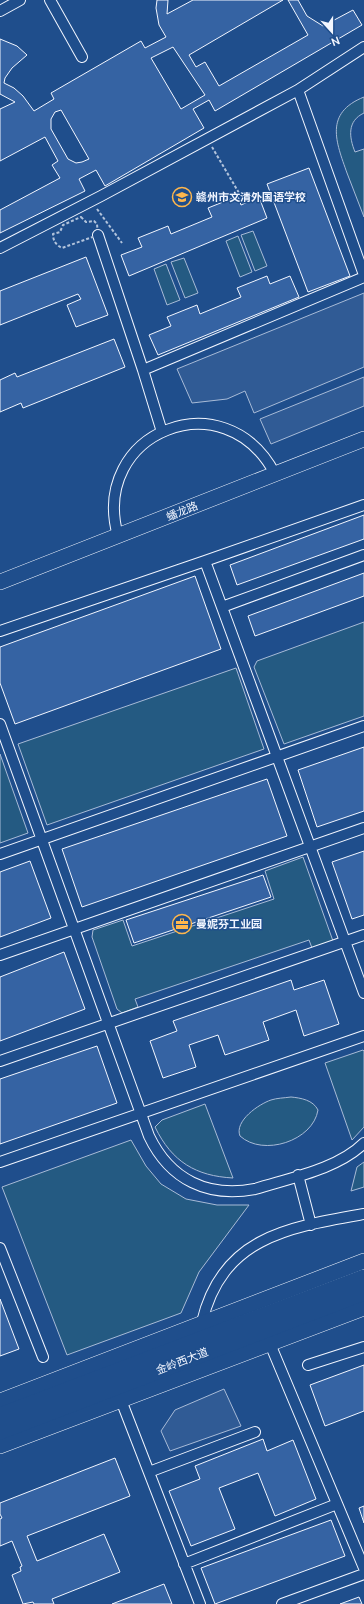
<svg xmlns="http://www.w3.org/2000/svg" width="364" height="1604" font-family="Ubuntu,'Noto Sans SC',sans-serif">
<rect width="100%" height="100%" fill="#1f4e8c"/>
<path fill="#245a82" stroke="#a8bbd7" d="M364 97V113C347 121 349 137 355 152L364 149V217C358 202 353 188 347 173 336 142 324 113 364 97Z
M253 231 267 266 255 271 241 235Z
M238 236 252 272 240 277 226 241Z
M184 258 198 293 185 298 171 262Z
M166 264 180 300 167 305 154 269Z
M364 622V716L284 744 254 667 257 661Z
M236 668 264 749 47 825 18 744Z
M0 754 28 833 0 843Z
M303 857 333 941 312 948 309 940 135 999 138 1007 122 1013 117 1009 92 937 93 930 123 920 132 946 274 899 265 871Z
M363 1050 364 1051V1127L352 1140 325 1063Z
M291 1097C301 1098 313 1100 318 1110 313 1141 263 1157 240 1136 234 1121 259 1104 271 1100 277 1098 284 1098 291 1097Z
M205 1104 233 1178C196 1176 172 1162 155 1127L162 1120Z
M131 1140 146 1166 161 1184 186 1199 217 1205H249L199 1272 181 1313 67 1355 2 1187Z
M364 1162V1187L351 1191 357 1167Z"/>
<path fill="#305b95" stroke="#a8bbd7" d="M364 293V367L254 413 245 391 227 399 192 403 177 369Z
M364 377V406L271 444 260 419Z
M224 1389 241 1426 170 1451 161 1431 175 1410Z"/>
<path fill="#3563a3" stroke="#f2f6ff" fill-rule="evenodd" d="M157 0H168L167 14 193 0H283L189 55 196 67 205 62 219 86 308 35 288 0H298L307 16 323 26 353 10 362 25 215 111 209 100 193 109 204 128 105 186 96 170 79 179 85 191 0 233V210L60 178 52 165 58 161 45 137 0 161V109L15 102 0 94V39L17 46 27 55 12 68 5 78 4 83 14 88 23 96 34 111 54 99 51 93 141 41 145 48 166 37 159 25 156 8ZM173 47 205 95 181 109 151 58ZM61 110 89 159 82 162 76 163 68 159 51 129V119L55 112Z
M309 168 350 276 308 292 267 184Z
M238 196 241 205 259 197 267 218 129 276 121 255 142 247 138 238 168 226 171 234 212 217 208 208Z
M86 257 108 315 76 327 67 305 81 299 78 294 0 325V291Z
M267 276 270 284 290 276 299 297 158 355 149 335 171 326 167 317 197 305 200 314 241 297 237 288Z
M114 339 125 367 23 408 21 403 0 412V380L15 373 17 377Z
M364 515V539L237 585 230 565Z
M364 573V596L255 636 248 616Z
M195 576 221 649 15 724 0 683V647Z
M364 747V811L317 827 298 770Z
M267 779 287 836 82 907 62 849Z
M364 851V915L352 919 332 862Z
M30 861 51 918 0 937V872Z
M263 875 271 897 134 943 126 920Z
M64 952 85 1009 0 1041V977Z
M291 980 294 990 324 980 339 1024 304 1036 296 1010 263 1022 269 1040 225 1055 218 1035 189 1045 196 1067 163 1078 150 1041 177 1031 173 1021Z
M97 1046 117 1103 0 1144V1079Z
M0 1299 19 1349 0 1356Z
M364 1365V1411L325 1426 310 1385Z
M263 1439 267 1451 293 1440 316 1499 275 1516 258 1473 219 1488 235 1529 191 1546 169 1491 200 1479 195 1466Z
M115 1458 130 1496 27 1536 37 1561 104 1534 120 1572 52 1599 54 1604H34L33 1602 23 1604 12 1575 21 1571 20 1567 22 1566 12 1541 0 1546V1519L2 1518 0 1514V1503Z
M364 1506V1523L359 1508Z
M331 1520 345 1556 215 1604 201 1568Z
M164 1584 172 1604H112Z
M359 1597 362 1604H340Z"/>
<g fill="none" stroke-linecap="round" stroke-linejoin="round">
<defs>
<path id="street" d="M50 0 82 57
M0 11 20 0
M364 47 298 90 364 275
M98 235 143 370 162 432
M0 248 101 196 298 90
M143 370 364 277
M118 536C89 432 225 378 275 474
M205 561 364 993
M222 607 364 555
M0 631 205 561 364 505
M0 724 149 1136C170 1180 208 1198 255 1189 290 1178 338 1169 364 1143
M0 854 364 726
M0 955 364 828
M0 1061 364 935
M0 1162 364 1036
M298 1175 311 1225
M0 1248 43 1357
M202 1322C222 1237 289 1227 364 1214
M268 1339 364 1568
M308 1365 364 1347
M119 1395 200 1604
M149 1472 255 1432
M184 1564 337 1504
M282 1604 364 1574"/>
<path id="secondary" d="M0 582 364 439
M0 1401 364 1261
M0 1446 364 1308"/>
<path id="primary" d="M0 1416 364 1278
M0 1431 364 1292"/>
</defs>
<use href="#street" stroke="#f2f6ff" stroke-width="12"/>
<use href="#secondary" stroke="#f2f6ff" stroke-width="16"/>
<use href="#primary" stroke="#f2f6ff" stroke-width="18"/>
<path stroke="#b3c4dc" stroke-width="2" stroke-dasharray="3 2" stroke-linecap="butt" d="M212 147 239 193
M97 209 122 243
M81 217 86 222 94 221 97 224 98 235 62 248C56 245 53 241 53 234L60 232 63 225Z"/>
<use href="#street" stroke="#1f4e8c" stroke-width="10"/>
<use href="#secondary" stroke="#1f4e8c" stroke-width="15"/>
<use href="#primary" stroke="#1f4e8c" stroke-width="17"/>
</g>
<defs>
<symbol id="school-ring" viewBox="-11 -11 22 22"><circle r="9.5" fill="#1f4e8c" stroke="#ffb74d" stroke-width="1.5"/><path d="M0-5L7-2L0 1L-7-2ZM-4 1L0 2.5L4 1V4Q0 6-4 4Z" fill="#ffb74d"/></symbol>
<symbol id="office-ring" viewBox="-11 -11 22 22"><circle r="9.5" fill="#1f4e8c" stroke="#ffb74d" stroke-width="1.5"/><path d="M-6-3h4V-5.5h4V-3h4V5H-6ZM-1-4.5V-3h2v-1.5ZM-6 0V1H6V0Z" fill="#ffb74d"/></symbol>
</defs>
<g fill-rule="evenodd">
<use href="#school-ring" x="171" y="186" width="22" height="22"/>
<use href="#office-ring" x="171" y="913" width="22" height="22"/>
</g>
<g text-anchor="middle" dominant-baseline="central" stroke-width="3" stroke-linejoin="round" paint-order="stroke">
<g font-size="11" font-weight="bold" fill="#f2f6ff" stroke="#1f4e8c" text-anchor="start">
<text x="196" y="197">赣州市文清外国语学校</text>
<text x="196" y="924">曼妮芬工业园</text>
</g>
<g font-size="11" fill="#f2f6ff" stroke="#1f4e8c">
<text transform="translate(182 511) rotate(-22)">蟠龙路</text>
<text transform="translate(182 1361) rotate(-21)">金岭西大道</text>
</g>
</g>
<g transform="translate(332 32) rotate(159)" stroke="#1f4e8c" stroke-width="3" paint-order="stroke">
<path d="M0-3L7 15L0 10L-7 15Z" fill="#f2f6ff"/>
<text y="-6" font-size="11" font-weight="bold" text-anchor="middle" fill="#f2f6ff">N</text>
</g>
</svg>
